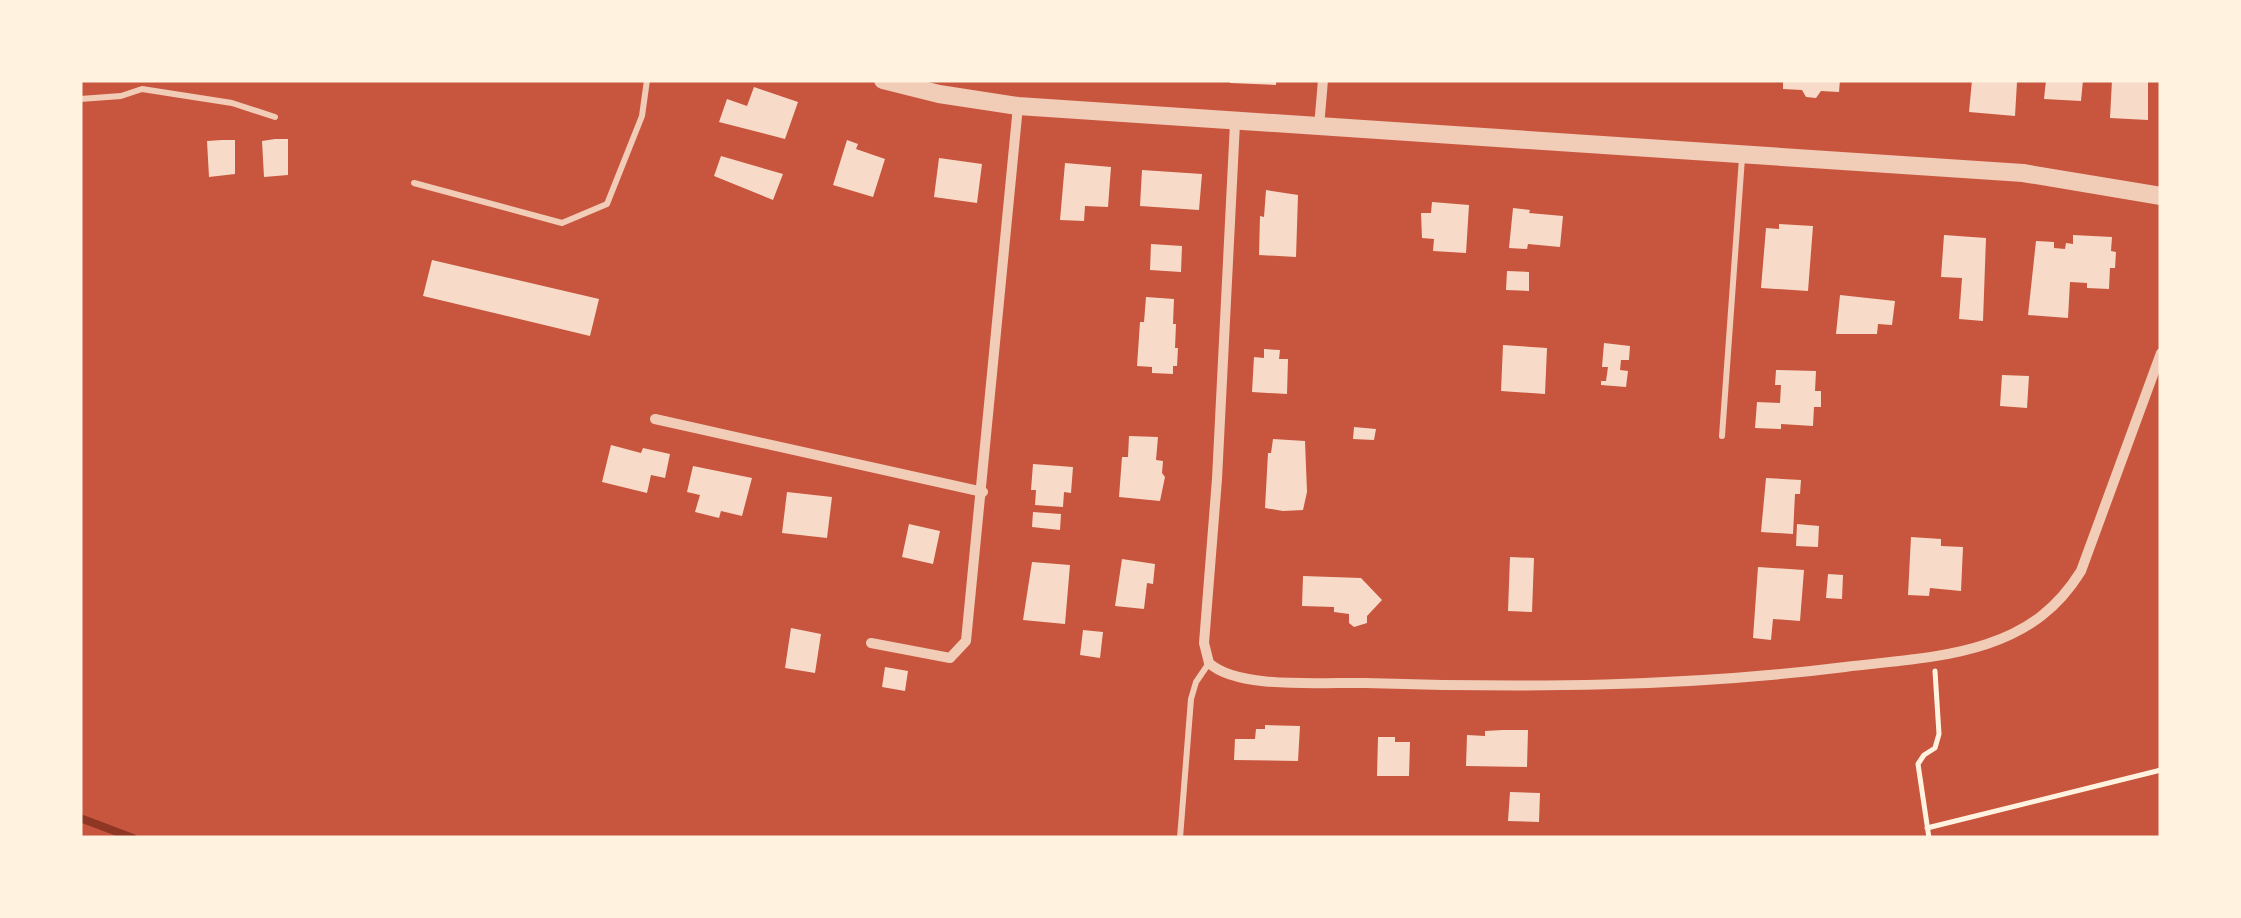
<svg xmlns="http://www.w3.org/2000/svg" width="2241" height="918" font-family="Barlow,sans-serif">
<rect width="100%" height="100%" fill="#c8553d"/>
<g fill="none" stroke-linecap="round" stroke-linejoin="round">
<path stroke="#8f3625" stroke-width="8" d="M80 818 133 838"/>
</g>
<path fill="#f7dbc8" d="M1230 80H1276V85L1230 83Z
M1783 80H1840L1839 92 1821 91 1816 98 1806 97 1802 90 1783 89Z
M1972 80 2017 82 2015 116 1969 112Z
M2046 80H2083L2081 101 2044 99Z
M2112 80H2148V120L2110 118Z
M754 87 798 102 785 139 719 122 727 99 747 106Z
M275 139H288V175L264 177 262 141Z
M222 140H235V174L209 177 207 141Z
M847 140 858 144 856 149 885 159 873 197 833 185Z
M721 156 783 174 773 200 714 176Z
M939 158 982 164 977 203 934 197Z
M1065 163 1111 167 1108 207 1085 206 1084 221 1060 220Z
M1142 170 1202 174 1199 210 1140 206Z
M1266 190 1298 195 1296 257 1259 255 1260 216 1264 217Z
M1432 202 1469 205 1466 253 1433 251 1434 239 1422 238 1421 213H1431Z
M1513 208 1530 210 1529 213 1563 216 1560 247 1528 244 1527 249 1509 248Z
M1779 224 1813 226 1808 291 1761 288 1766 228 1779 229Z
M1944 235 1986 238 1983 321 1959 319 1962 278 1941 277Z
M2073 235 2112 237 2111 251 2116 252 2115 268H2110L2109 289 2087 288V283L2070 282 2068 318 2028 315 2036 241 2054 242V248L2065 249 2066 243 2073 244Z
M1151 244 1182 246 1181 272 1150 270Z
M432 260 599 299 590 336 423 296Z
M1507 271 1529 272V291L1506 290Z
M1840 295 1895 301 1892 325 1878 324 1877 334H1836Z
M1146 297 1174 299 1173 324H1176L1175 348H1178L1177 366H1173V374L1152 373V367L1137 366 1140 322H1144Z
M1604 343 1630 346 1629 360H1621L1620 370 1628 371 1626 387 1601 385V381H1606L1608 367H1602Z
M1503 345 1547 348 1545 394 1501 391Z
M1264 349 1280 350 1279 359H1288L1287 394 1252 392 1254 357 1264 358Z
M1776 370 1816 371 1815 391H1821V407H1814L1813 426 1781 424V429L1755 428 1757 402 1780 403 1781 385H1775Z
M2002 375 2029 376 2027 408 2000 406Z
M1354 427 1376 429 1374 440 1353 439Z
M1129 436 1158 437 1156 460 1163 461 1162 473 1165 477 1160 501 1119 497 1122 457H1128Z
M1273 439 1305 441 1307 492 1303 510 1283 511 1265 508 1268 453H1271Z
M611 445 641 453 643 448 670 454 665 478 651 475 647 493 602 482Z
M1033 464 1073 467 1071 493 1064 492 1063 507 1035 505 1036 490H1031Z
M693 466 752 478 742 516 721 511 719 518 695 512 700 495 687 492Z
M1766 478 1801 480 1800 494H1795L1793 534 1761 532Z
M787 492 832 497 827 538 782 533Z
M1033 512 1061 514 1060 530 1032 527Z
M909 524 940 531 933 564 902 557Z
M1797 524 1819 526 1818 547 1796 546Z
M1911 537 1941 539V546L1963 547 1961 591 1930 588 1929 596 1908 595Z
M1510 557 1534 558 1532 612 1508 611Z
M1122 559 1155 564 1153 584 1147 583 1144 609 1115 606Z
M1032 562 1070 565 1065 624 1023 620Z
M1758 567 1804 570 1800 621 1773 619 1771 640 1753 638Z
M1828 574 1843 575 1842 599 1826 598Z
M1303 576 1361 578 1382 600 1367 616V623L1354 627 1349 623V614L1334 612V607L1302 606Z
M791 628 821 634 815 673 785 668Z
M1083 630 1103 632 1100 658 1080 655Z
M885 667 908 671 905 691 882 687Z
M1265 725 1300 726 1298 761 1234 760 1235 739H1255L1256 729H1265Z
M1503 730H1528L1527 767 1466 766 1467 735 1485 736V731Z
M1378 737H1395V742H1410L1409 776H1377Z
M1510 792 1540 793 1539 822 1508 821Z"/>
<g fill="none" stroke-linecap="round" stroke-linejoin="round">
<path stroke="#fff3e0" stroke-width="5" d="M1927 828 2161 770
M1929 838 1918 764 1924 755 1935 748 1939 734 1935 671"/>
<path stroke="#f1ccb7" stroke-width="6" d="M80 99 121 96 142 89 232 103 275 117
M414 183 562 223 607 204 642 116 647 80
M1722 436 1742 158
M1180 838 1191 699 1196 682 1209 663"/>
<path stroke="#f1ccb7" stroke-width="10" d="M1235 123 1217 479 1204 643 1209 663C1238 690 1326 682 1365 683 1525 688 1686 687 1845 667 1892 661 1942 659 1987 644 2029 630 2058 608 2081 571L2161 353
M1319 127 1323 80
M655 419 983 492
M871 643 950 658 966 641 1018 106"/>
<path stroke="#f1ccb7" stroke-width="18" d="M883 80 939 94 1018 106 2023 173 2161 196"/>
</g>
<rect width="2241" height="918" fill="none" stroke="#fff3e0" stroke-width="165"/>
</svg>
